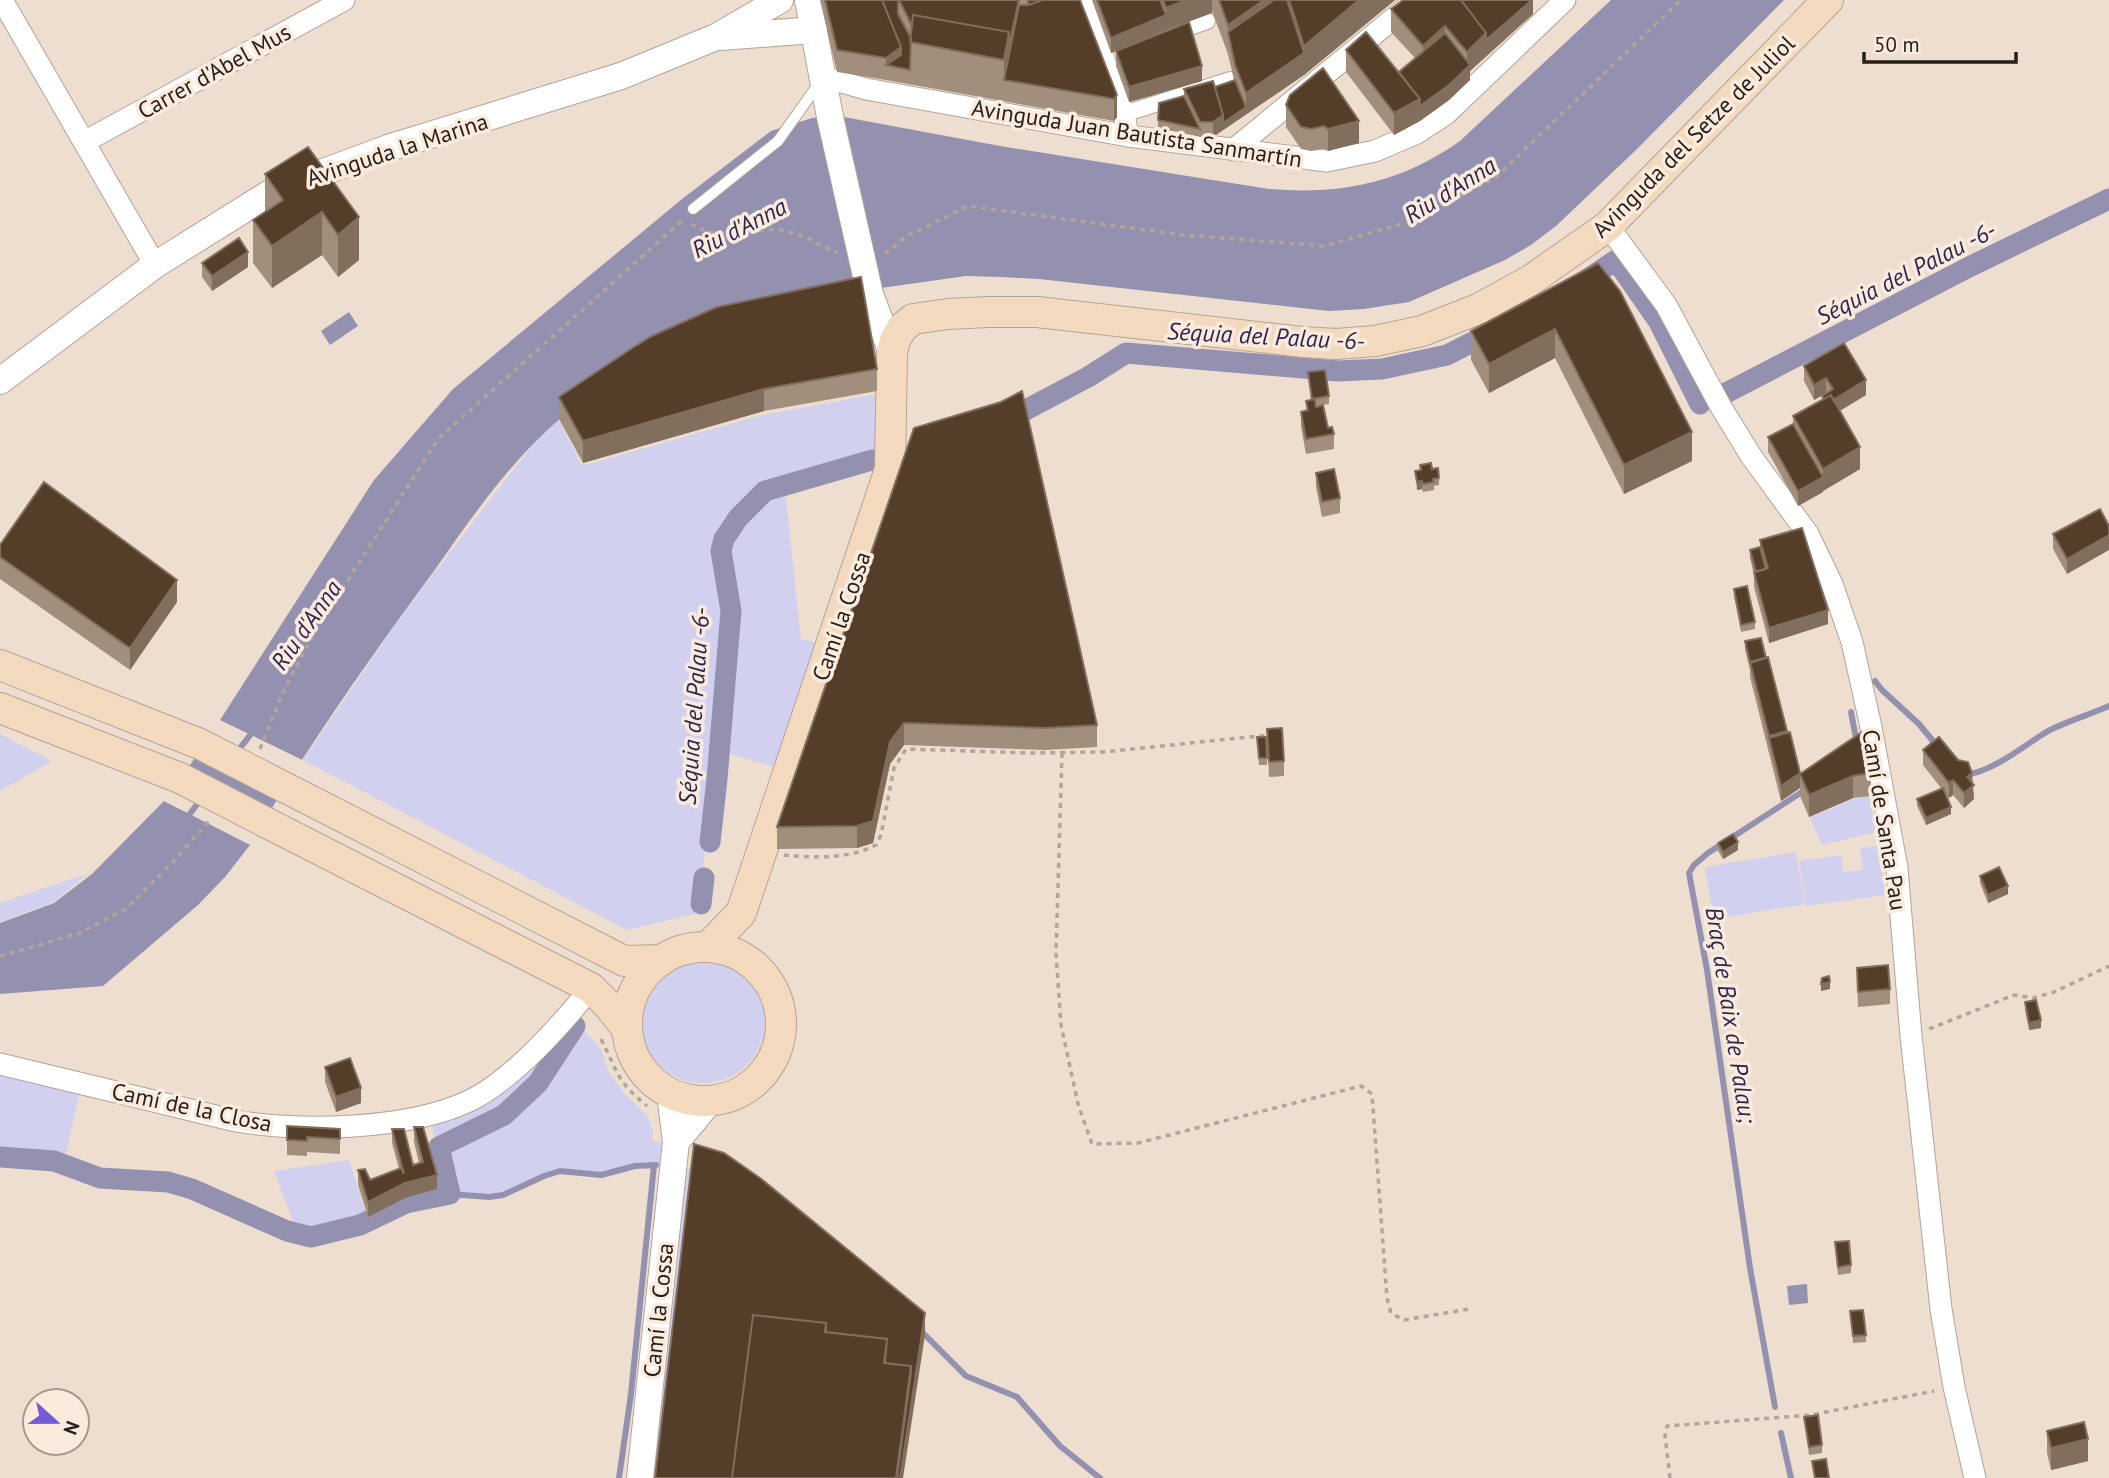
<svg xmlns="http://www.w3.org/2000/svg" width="2109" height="1478" font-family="'PT Sans',sans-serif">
<rect width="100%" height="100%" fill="#eeded0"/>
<path fill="#d2d0ef" d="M877 394 876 470 785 490 801 639 821 643 781 769 717 750 699 903 695 914 627 930 303 760 402 615 523 457 538 438 559 420 581 464 585 465 762 415Z
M0 734 52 761 0 791Z
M1870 796 1876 832 1822 845 1810 818 1853 799Z
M1878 846 1885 895 1806 906 1799 861 1841 855 1843 872 1863 870 1860 848Z
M1796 852 1805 904 1714 919 1705 867Z
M87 874 54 902 0 922V903Z
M641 1021a62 62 0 1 1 124 0a62 62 0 1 1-124 0Z
M571 1016 601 1049 609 1073 624 1093 648 1116 653 1132 652 1141 674 1144 672 1164 636 1165 609 1173 591 1175 560 1169 543 1175 503 1194 489 1196 445 1193 431 1118 439 1116Z
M0 1066 81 1085 65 1159 0 1154Z
M349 1160 367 1217C349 1224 313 1236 295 1227L274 1171Z
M681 1168H693L657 1478H644Z"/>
<path fill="#9391af" d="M1611 0H1784L1637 149 1556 226 1531 245 1505 260 1409 302 1364 309 1329 311 1039 279 1001 277 966 276 881 288 844 117 1000 146 1269 189C1342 195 1400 183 1460 141Z
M823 117 862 298 577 405C518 450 476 511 434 571 388 633 344 695 302 760L220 720 374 480 453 389 682 199 771 131 812 118Z
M349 312 358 326 330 345 321 331Z
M197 754 279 796 271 810 189 767Z
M164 801 250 845 225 877 198 905 103 986 0 994V923L54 903 92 874Z
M1807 1284 1808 1303 1789 1305 1787 1286Z"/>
<path fill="#eeded0" d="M217 719 267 743 302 760 301 763 218 723Z
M166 799 251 842 253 845 164 801Z"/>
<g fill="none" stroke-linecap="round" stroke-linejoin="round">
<path stroke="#9391af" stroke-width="6" d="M1875 681 1882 690 1919 724 1937 746
M1851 712 1857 744
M237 752 254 730
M1966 775C1996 770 2023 746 2048 731 2067 721 2089 715 2109 706
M186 819 201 799
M450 1194 489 1197 503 1195 544 1176 560 1171 601 1175 635 1166 656 1165
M920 1330 966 1376 1017 1397 1060 1446 1100 1478
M1775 1407 1750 1268 1707 970 1689 873 1694 865 1708 853 1805 790
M1781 1433 1791 1478
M619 1478 631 1394 654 1165"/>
<path stroke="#9391af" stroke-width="21" d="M1579 285 1616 260 1659 322 1700 404
M1726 393 1971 266 2109 199
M1001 423 1088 377 1126 353 1338 371 1382 369 1447 355 1496 330
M710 842 717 779 731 611 721 551 724 539 738 518 765 491 872 460
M701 904 704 878
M0 1157 54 1161 100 1178 168 1182 192 1189 287 1231 311 1237 360 1225 406 1203 450 1194 439 1147 504 1115 538 1083 575 1026"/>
<defs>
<path id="service" d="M693 209 778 141 820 82"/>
<path id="pedestrian" d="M1170 34 1207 21
M1124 114 1230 80"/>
<path id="minor" d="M2 0 155 265
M1082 0 1124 114 1128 136
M824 77 866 89 1128 136 1327 161 1375 151 1417 133 1446 114 1565 0
M84 142 344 0
M1233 150 1416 0
M1608 226 1666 305 1721 407 1751 456 1808 534 1832 584 1852 642 1871 727 1897 868 1911 1036 1941 1309 1954 1387 1975 1478
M0 1064 236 1121C302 1132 407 1130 469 1101 511 1081 561 1025 591 988"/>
<path id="tertiary" d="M808 0 830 117
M721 37 814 30
M870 294 892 353
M0 381 155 265 275 190 388 148 621 76 716 37 780 0
M676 1142 710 1101
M640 1478 676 1142 670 1094"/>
<path id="secondary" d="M0 665 200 744
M0 708 180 778
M288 789 624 961 662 960
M267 823 591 988 609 1006 627 1029
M708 947 741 913 890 469 892 353 895 340 902 328 913 319 948 314 989 312H1037L1303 342 1336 344 1375 341 1422 331 1478 309 1531 280 1608 226 1828 0
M627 1024a77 77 0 1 1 154 0a77 77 0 1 1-154 0Z"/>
</defs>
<use href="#service" stroke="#b3a397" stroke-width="12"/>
<use href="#pedestrian" stroke="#b3a397" stroke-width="18"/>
<use href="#minor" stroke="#b3a397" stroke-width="23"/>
<use href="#tertiary" stroke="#b3a397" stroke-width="28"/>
<use href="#secondary" stroke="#b3a397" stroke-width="32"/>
<path stroke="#b1a499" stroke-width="3.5" stroke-dasharray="5 5" stroke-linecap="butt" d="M691 224 706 231 728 235 778 229 803 236 837 253
M885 254 905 237 968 206 1183 235 1324 246 1415 220 1496 177 1681 0
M260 749 283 692 313 635 438 439 684 219
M1062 753 1056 953 1061 1025 1078 1104 1092 1144 1138 1143 1361 1086 1372 1094 1387 1298 1391 1313 1404 1320 1469 1309
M784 855C814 858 849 859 876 845L881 835 894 768 906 749 1029 753 1103 752 1269 735
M0 956 80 933 127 908 175 860 209 821
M1929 1029 2014 995 2033 998 2054 992 2109 966
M601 1039C618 1072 616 1081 647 1106
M1670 1478 1665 1436 1667 1426 1811 1415 1934 1391"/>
<use href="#service" stroke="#fff" stroke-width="10"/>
<use href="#pedestrian" stroke="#fff" stroke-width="16"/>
<use href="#minor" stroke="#fff" stroke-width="21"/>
<use href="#tertiary" stroke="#fff" stroke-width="26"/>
<use href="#secondary" stroke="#f3dabf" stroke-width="30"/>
<defs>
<path id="tertiary-bridge" d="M830 117 870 294"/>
<path id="secondary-bridge" d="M200 744 288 789
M180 778 267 823"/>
</defs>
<use href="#tertiary-bridge" stroke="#b3a397" stroke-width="28" stroke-linecap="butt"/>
<use href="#secondary-bridge" stroke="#b3a397" stroke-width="32" stroke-linecap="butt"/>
<use href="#tertiary-bridge" stroke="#fff" stroke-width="26"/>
<use href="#secondary-bridge" stroke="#f3dabf" stroke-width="30"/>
</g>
<path fill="#a18e7d" d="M820 0H1080L1117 95V117L1114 121 886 80 837 72Z
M1092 0H1395L1304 75 1213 137H1200L1158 128V120L1184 96V89L1215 87 1234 80 1228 54 1212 11V13L1166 30 1111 53Z
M1391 9 1533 14 1470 71V80L1449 100 1420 121 1394 135 1346 72V50L1399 72 1415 58 1391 32Z
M1116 51 1202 81 1129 102 1116 66Z
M1286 105 1359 143 1328 151 1324 149 1311 151 1301 149 1286 127Z
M308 147 359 260 338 277 322 255 272 288 253 263V220L265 212V174Z
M202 263 248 267 212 291 202 277Z
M1598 263 1692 461 1624 494 1555 358 1489 393 1471 360V331Z
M1804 366 1866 395 1840 411 1860 469 1823 491V490V492L1798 506 1768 452V437L1793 425V416L1822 400V396L1826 393 1814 400 1804 381Z
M877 369V391L764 411 583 463 559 419V397Z
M1308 372 1329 396V404L1316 406 1328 428 1334 434V449L1306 454 1301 427V412L1306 411V401L1311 400Z
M913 432 1097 725V747L1045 750 904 745 890 764 873 843 857 848 777 849V827Z
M1420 465 1432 469 1439 478V485L1434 486V490L1423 492 1422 489 1417 490 1415 471 1420 470Z
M1316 473 1340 498V513L1322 517 1316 487Z
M2100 509 2067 574 2053 549V534Z
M1760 540 1828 624 1769 643 1754 587V575L1750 558V550L1760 549Z
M0 545 177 602 130 670 0 579Z
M1734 589 1755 622V629L1741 632 1734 596Z
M1745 641 1766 658 1787 733 1800 774 1871 773V796L1853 798 1809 817 1800 796V788L1781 801 1750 677V670L1745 649Z
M1267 729 1284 761V776L1269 777Z
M1257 737H1266L1267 765H1259Z
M1923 750 1972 783 1974 799 1964 808 1953 795 1949 798 1945 793 1951 814 1926 825 1917 806V799L1941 788 1923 765Z
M1718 843 1738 850 1723 859 1718 851Z
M1980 876 2008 894 1988 903 1980 883Z
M1857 968 1890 989V1004L1858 1007Z
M2025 1002 2041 1028 2029 1030 2025 1010Z
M325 1067 361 1103 336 1112 325 1082Z
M414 1127 437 1189 405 1198 368 1217 358 1185V1170L370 1180 399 1169 392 1143V1129L413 1165 419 1163 414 1142Z
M340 1129V1154L307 1152V1156L287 1155V1140Z
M1835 1242 1851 1265V1273L1838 1275Z
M1850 1311 1866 1335V1342L1853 1343Z
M1804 1417 1822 1445V1453L1809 1455Z
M2047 1431 2088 1461 2051 1470 2047 1453Z"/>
<path fill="#826e5c" d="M1019 0V27L1009 75V46Z
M1186 0H1212V13L1166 30 1111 53V38L1166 15V8Z
M1264 0H1285L1228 32V25Z
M1359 0H1395L1304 75 1213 137V122L1223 115 1246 107V93L1304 53V46Z
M1533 0V14L1470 71V80L1449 100 1420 121V106L1467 68V52L1486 33Z
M1445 26V48L1423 68V46Z
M1009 32V75L1004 80V60Z
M901 47V68L886 65V58Z
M1202 66V81L1129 102V87Z
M1117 95V117L1114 121V99Z
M1420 99V121L1394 135V113Z
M1359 121V143L1328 151V129Z
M322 212V255L272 288V246Z
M359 217V260L338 277V235Z
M248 252V267L212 291V276Z
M1555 329V358L1489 393V364Z
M1826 378V393L1814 400V385Z
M1866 380V395L1827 418V403Z
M764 389V411L583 463V441Z
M1692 432V461L1624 494V465Z
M1860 447V469L1823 491V469Z
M1823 477V492L1798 506V491Z
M1422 481V489L1417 490V482Z
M2109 535V550L2067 574V559Z
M177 580V602L130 670V648Z
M1828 610V624L1769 643V628Z
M904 723V745L890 764 873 843 857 848V826L890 742Z
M1800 773V788L1781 801V786Z
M1972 773 1974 799 1964 808V793L1967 777Z
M1853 776V798L1809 817V795Z
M1953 780V795L1949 798V783Z
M1951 807V814L1926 825V818Z
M1738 842V850L1723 859V852Z
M2008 886V894L1988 903V895Z
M1830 982V989L1821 991V984Z
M2041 1020V1028L2029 1030V1023Z
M361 1088V1103L336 1112V1097Z
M437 1175V1189L405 1198 368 1217V1202L405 1183Z
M925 1313V1335L903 1478H900Z
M2088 1439V1461L2051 1470V1448Z"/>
<path fill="#543e2a" stroke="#826e5c" stroke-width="2" d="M825 0H882L901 47 886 58 837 50Z
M882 0H898V14L911 38 910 70 886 65 901 55V47Z
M899 0H1019L1009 46V32L913 15 912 26Z
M1028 0H1043L1028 5Z
M1043 0H1080L1117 95 1114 99 1004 80 1019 5H1028Z
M1097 0H1160L1166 15 1111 38Z
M1163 0H1186L1166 8Z
M1219 0H1264L1228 25Z
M1274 0H1287L1304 53 1246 93 1235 65 1228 32Z
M1289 0H1359L1304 46Z
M1403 0H1461L1486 33 1467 52 1445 26 1423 46 1391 9Z
M1461 0H1532L1486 40V33Z
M913 15 1009 32 1004 60 910 42Z
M1189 22 1202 66 1129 87 1116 51Z
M1366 32 1420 99 1394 113 1346 50Z
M1445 33 1470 65 1449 85 1420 106V99L1399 72Z
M1323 68 1359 121 1328 129 1324 126 1311 129 1301 127 1286 105 1290 95Z
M1235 80 1246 107 1223 123V115L1215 87Z
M1213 81 1223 115 1213 122H1200L1184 89Z
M1184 96 1200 129 1158 120 1159 103Z
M308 147 359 217 338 235 322 212 272 246 253 220 283 200 265 174Z
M239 238 248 252 212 276 202 263Z
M1598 263 1620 291 1692 432 1624 465 1555 329 1489 364 1471 331Z
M861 277 877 369 764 389 583 441 559 397 634 347 652 336 717 307Z
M1844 343 1866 380 1833 400 1831 395 1824 399 1822 396 1833 389 1826 378 1814 385 1804 366Z
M1325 370 1329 396 1312 399 1308 372Z
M1022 391 1097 725 1045 728 904 723 890 742 873 821 857 826 777 827 914 428 1001 402Z
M1831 395 1860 447 1823 469 1793 416Z
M1315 399 1316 407 1323 405 1328 428 1332 427 1334 434 1306 439 1301 412 1308 410 1306 401Z
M1793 424 1823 477 1798 491 1768 437Z
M1431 463 1432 469 1438 468 1439 478 1433 479 1434 482 1423 484 1422 481 1417 482 1415 471 1421 470 1420 465Z
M1334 469 1340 498 1322 502 1316 473Z
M44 482 177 580 130 648 0 557V545Z
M2100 509 2109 526V535L2067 559 2053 534Z
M1802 528 1828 610 1769 628 1754 572 1768 568 1760 540Z
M1760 547 1766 569 1756 572 1750 550Z
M1747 586 1755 622 1741 625 1734 589Z
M1761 638 1766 658 1750 663 1745 641Z
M1768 657 1787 731 1769 736 1750 662Z
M1282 728 1284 761 1269 762 1267 729Z
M1790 732 1800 773 1781 786 1769 738Z
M1862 732 1871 773 1853 776 1809 795 1800 774Z
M1257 737H1266L1267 758H1259Z
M1939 737 1958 760 1968 762 1972 773 1967 777 1974 785 1964 793 1953 780 1949 783 1923 750Z
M1943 788 1951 807 1926 818 1917 799Z
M1733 834 1738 842 1723 852 1718 843Z
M1999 867 2008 886 1988 895 1980 876Z
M1888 965 1890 989 1858 992 1857 968Z
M1829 976 1830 982 1821 984 1822 978Z
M2036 1000 2041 1020 2029 1023 2025 1002Z
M350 1058 361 1088 336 1097 325 1067Z
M287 1126 340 1129V1139L307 1137V1141L287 1140Z
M414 1127H423L437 1175 405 1183 368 1202 358 1170 365 1169 370 1180 401 1168 404 1174 392 1129H404L413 1165 423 1162Z
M694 1144 724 1153 760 1178 925 1313 900 1478H897L911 1373V1366L885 1363 887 1339 826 1332V1323L753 1315 732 1478H655Z
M1849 1241 1851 1265 1838 1267 1835 1242Z
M1863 1310 1866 1335 1853 1336 1850 1311Z
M753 1315 826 1323 825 1332 887 1339 884 1363 911 1366 896 1478H732Z
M1818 1415 1822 1445 1809 1447 1804 1417Z
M2084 1422 2088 1439 2051 1448 2047 1431Z
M1826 1459 1829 1478H1815L1812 1461Z"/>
<g text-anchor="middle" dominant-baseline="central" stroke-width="7" stroke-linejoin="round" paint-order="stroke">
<g font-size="23" fill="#251f1b" stroke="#fbebdd">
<text transform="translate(214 71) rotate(-29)">Carrer d'Abel Mus</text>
<text transform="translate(1137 133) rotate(9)">Avinguda Juan Bautista Sanmartín</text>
<text transform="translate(1693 136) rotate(-45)">Avinguda del Setze de Juliol</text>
<text transform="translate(397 149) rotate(-18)">Avinguda la Marina</text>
<text transform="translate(841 616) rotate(-71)">Camí la Cossa</text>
<text transform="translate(1885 820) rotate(81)">Camí de Santa Pau</text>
<text transform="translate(192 1107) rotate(12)">Camí de la Closa</text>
<text transform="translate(658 1310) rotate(-84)">Camí la Cossa</text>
</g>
<g font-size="24" font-style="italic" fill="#2d2651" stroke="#fbebdd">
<text transform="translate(1450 190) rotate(-32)">Riu d'Anna</text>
<text transform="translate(739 228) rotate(-27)">Riu d'Anna</text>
<text transform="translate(1906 273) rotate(-27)">Séquia del Palau -6-</text>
<text transform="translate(1266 336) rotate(3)">Séquia del Palau -6-</text>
<text transform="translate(306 625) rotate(-55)">Riu d'Anna</text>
<text transform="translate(694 706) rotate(-86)">Séquia del Palau -6-</text>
<text transform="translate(1731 1015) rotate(81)">Braç de Baix de Palau;</text>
</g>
</g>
<g transform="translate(56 1422) rotate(111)"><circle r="33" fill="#fbebdd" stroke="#a5998f" stroke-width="2"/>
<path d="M0-5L12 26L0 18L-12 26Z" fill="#755cd7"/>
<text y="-10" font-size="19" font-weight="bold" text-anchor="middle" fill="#251f1b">N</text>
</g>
<path d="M1864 52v10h152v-10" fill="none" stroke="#251f1b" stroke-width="3.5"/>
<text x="1874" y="52" font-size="21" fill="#251f1b" stroke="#fbebdd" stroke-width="5" paint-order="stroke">50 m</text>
</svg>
